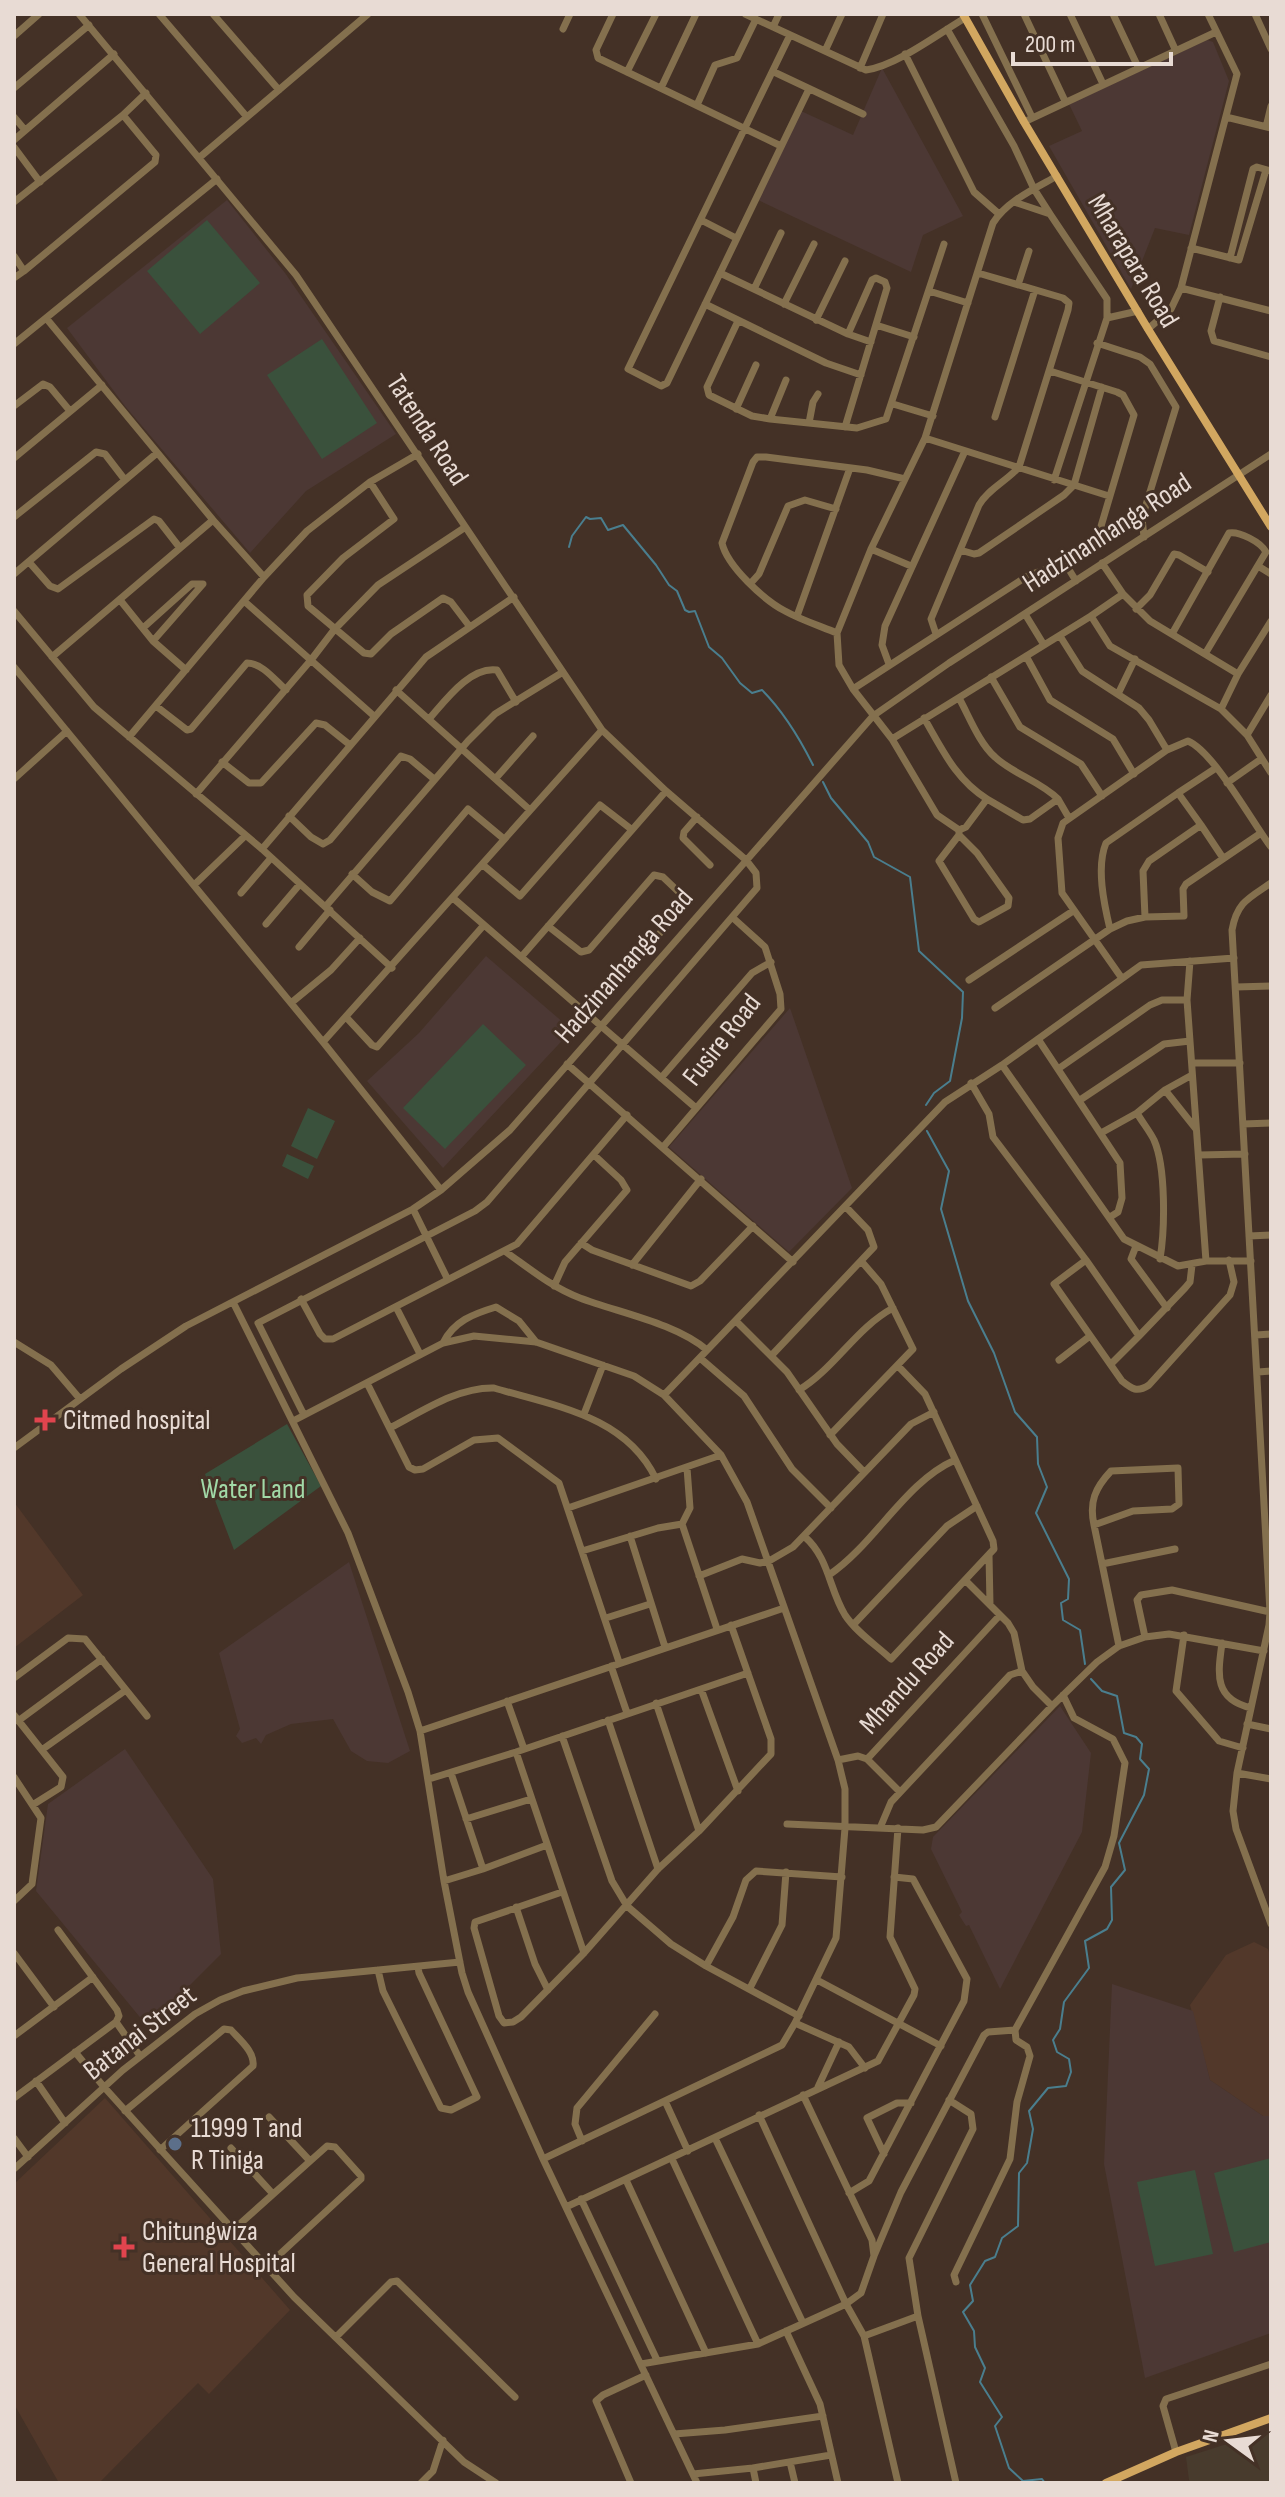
<svg xmlns="http://www.w3.org/2000/svg" width="1285" height="2497" font-family="'Sofia Sans Condensed',sans-serif">
<rect width="100%" height="100%" fill="#443126"/>
<path fill="#52382a" d="M14 1502 83 1595 14 1648Z
M1254 1942 1268 1949 1271 1959V2116H1263L1210 2080 1190 2005 1226 1955Z
M105 2098 290 2310 209 2394 198 2383 99 2483H59L14 2404V2184Z"/>
<path fill="#483b2d" d="M1271 2430V2483H1191L1189 2480 1186 2457Z"/>
<path fill="#4c3834" d="M1207 40 1213 42 1229 81 1189 235 1155 228 1131 289 1049 146 1082 131 1069 104Z
M882 68 963 216 923 235 911 272 758 200 801 111 853 135Z
M227 200 285 273 396 434 306 491 250 553 125 406 67 328Z
M486 956 572 1030 443 1168 367 1081 419 1033Z
M790 1008 852 1188 789 1252 669 1147Z
M349 1562 410 1751 388 1763 367 1761 351 1751 333 1719 291 1724 266 1735 261 1744 256 1738 242 1743 236 1736 240 1729 219 1653Z
M1060 1706 1091 1753 1082 1832 1000 1989 969 1925 966 1926 959 1915 962 1912 931 1849 933 1837Z
M125 1749 213 1879 221 1954 148 2027 36 1891 48 1804Z
M1112 1984 1193 2011 1210 2080 1263 2116H1271V2333L1145 2378 1104 2164Z"/>
<path fill="#3a513c" d="M207 220 260 283 200 334 147 271Z
M322 339 377 423 322 459 267 375Z
M483 1024 526 1065 445 1149 403 1108Z
M308 1108 335 1121 317 1159 291 1146Z
M287 1154 314 1166 308 1179 282 1166Z
M287 1424 321 1486 234 1550 205 1474Z
M1271 2158V2242L1234 2252 1214 2173Z
M1195 2170 1213 2254 1155 2266 1137 2182Z"/>
<g fill="none" stroke-linecap="round" stroke-linejoin="round">
<path stroke="#4a7e8e" stroke-width="2" d="M569 547 572 536 586 517 590 519 601 518 608 530 623 525 656 565 669 585 677 591 685 610 689 612 695 611 709 647 722 658 740 683 752 693 762 690C784 712 799 737 813 765
M823 782 831 798 868 842 874 857 910 877 919 951 963 992 962 1018 950 1081 934 1093 926 1105
M927 1131 949 1171 941 1209 968 1301 994 1353 1015 1412 1037 1437 1038 1464 1047 1487 1036 1513 1069 1579 1068 1599 1061 1603 1063 1620 1080 1630 1085 1664
M1045 2483 1042 2479 1023 2481 1009 2468 995 2426 1002 2417 980 2382 985 2368 975 2347 974 2331 963 2312 973 2301 970 2285 985 2261 995 2257 1002 2238 1018 2226 1019 2173 1027 2163 1033 2129 1029 2111 1048 2088 1066 2086 1071 2072 1069 2059 1057 2052 1053 2040 1060 2029 1064 2002 1089 1968 1085 1941 1107 1929 1112 1920 1111 1887 1125 1870 1119 1843 1144 1795 1149 1769 1140 1759 1142 1744 1136 1737 1124 1733 1117 1696 1102 1691 1091 1679"/>
<path stroke="#84704e" stroke-width="7" d="M79 14 296 275 602 730 666 791 746 860 756 873 757 888 487 1202 475 1211 258 1323 304 1415
M159 14 247 117
M213 14 279 90
M613 14 596 50 598 58 781 146
M745 14 866 70C896 66 938 34 965 18
M982 14 1032 117
M1024 14 1065 101
M1070 14 1103 84
M1113 14 1138 67
M1159 14 1175 49
M1255 14 1271 49
M773 27 779 14
M563 29 570 14
M947 29 1014 146 1034 189 1050 214
M790 35 628 369 661 386 667 383 809 89
M14 36 39 14
M825 51 842 14
M905 54 974 192 999 214
M860 68 883 14
M627 72 656 14
M774 72 863 114
M14 88 89 25
M661 88 696 14
M697 105 715 65 737 58 756 19
M14 117 25 130
M1226 117 1271 128
M1024 122 1216 32
M1266 127 1271 106
M14 140 114 54
M14 147 40 182
M200 157 368 14
M1057 176C1034 189 1007 201 993 223L925 438 871 549 837 633 839 665 853 689 892 739 1091 616
M14 202 123 115 146 93
M1014 202 1050 214 1107 299V318
M701 220 736 238
M1191 248 1239 260 1266 170
M14 256 24 271 155 162 156 155 123 115
M1230 258 1253 169 1257 167 1271 171
M720 273 848 334 871 342
M14 278 24 271
M1018 285 1029 251
M1181 288 1271 311
M754 289 781 233
M929 291 968 303
M1220 297 1211 331 1214 341 1271 357
M705 304 826 363 861 375
M784 304 814 244
M46 318 213 520 264 577
M816 320 845 261
M738 321 707 387 709 395 752 416 770 419 857 428 886 419 944 244
M876 325 914 337
M1148 329 1171 309 1181 288 1237 74 1208 14
M1097 343 1140 357 1150 364 1176 407 1142 518 1144 537
M14 344 217 179
M1050 371 1117 392 1123 395 1134 415 1099 533 1083 552 1065 563 1076 581
M893 404 933 416
M14 406 43 384 50 387 70 411
M736 409 756 365
M995 417 1035 290
M770 419 786 380
M809 423 813 402 818 394
M845 427 887 288 885 282 876 278 872 280 848 334
M925 438 1109 496
M14 458 102 385
M1054 480 1107 318 1138 311
M370 482 394 519 343 558 307 595 308 606 364 653 371 654 391 634 443 598 451 602 470 627
M14 517 96 452 105 454 125 480
M871 549 911 566
M960 550 974 554 979 553 1064 495 1074 485 1102 387
M29 562 50 586 58 589 154 519 159 521 180 548
M1102 563 1123 594
M1258 566 1271 574
M14 574 157 453
M750 584 759 574 788 506 805 500 836 509
M120 600 153 641 186 670
M244 601 374 716
M1136 609 1150 595 1174 554 1179 555 1208 572
M14 611 94 707 262 849 392 968
M1025 614 1044 645
M797 616 850 468
M1271 621 1238 674 1150 621 1123 594 1091 616 1110 646 1221 709 1247 735 1271 773
M143 628 192 584H203L153 641
M837 633C820 626 801 620 785 611 764 600 727 566 722 543L753 462 757 457H766L867 470 905 479
M936 634 931 619 979 505C988 489 1007 481 1019 467L1068 310 1069 303 1063 298 978 273
M1172 634 1229 533C1239 531 1261 542 1266 552L1205 654
M1060 636 1082 671 1139 708 1149 720 1167 750
M1026 656 1050 700 1113 739 1134 774
M52 657 213 520
M889 664 882 645 885 626 965 451
M14 667 323 1042 441 1190
M991 677 1020 727 1081 764 1102 796
M853 689 1029 575 1065 563
M396 690 530 810
M1118 694 1135 659
M959 698C969 716 979 743 995 757 1013 774 1040 781 1058 799
M156 706 187 730 191 729 247 663C262 663 275 680 286 690
M1221 709 1238 674
M429 719C445 701 470 666 497 670L516 702
M1247 735 1271 695
M129 737 264 577 307 531 370 482 418 454
M892 739 937 815 959 830 966 827 987 799C956 780 942 749 924 718
M222 762 249 783H261L316 723 325 725 350 745
M496 778 533 736
M14 779 67 731
M1227 783 1261 759
M196 794 311 660 334 630 378 585 464 528
M987 799 1023 820 1030 819 1058 799 1069 818
M289 816 311 837 323 844 330 840 401 756 410 759 434 779
M697 817 684 832 683 838 710 865
M1201 825 1223 858
M959 835 977 853 1009 898 1008 906 979 922 974 919 939 861 959 835V830
M262 849 426 657 514 597
M483 865 520 896 600 805 631 829
M352 874 372 892 390 901 468 809 504 839
M1271 883C1249 898 1237 902 1232 930L1270 1612 1269 1625 1237 1773 1233 1811 1236 1829 1271 1924
M194 885 245 836
M241 893 271 858
M453 898 696 1108
M326 906 468 741 495 714 563 672
M1145 917 1143 871 1149 861 1201 825 1178 793 1216 768
M266 924 300 884
M548 926 581 952 589 950 654 875 663 877 685 898 682 908 589 1014
M1110 929C1104 904 1096 867 1106 843L1178 793
M299 947 330 910
M522 956 666 791
M1190 961 1187 1000 1206 1261
M1121 977 1062 893 1058 838 1063 823 1167 750 1188 741C1214 752 1252 822 1271 847
M969 980 1073 911
M1236 987 1271 986
M291 1003 331 970 360 938
M995 1008 1110 929 1127 921 1145 917 1184 916 1183 889 1186 884 1261 833
M347 1018 372 1045 377 1047 484 925
M1038 1039 1120 1163 1122 1198 1118 1212 1110 1217
M323 1042 602 730
M1192 1063H1240
M567 1064 793 1262
M1002 1065 1124 1239 1178 1266 1206 1261H1251
M1058 1069 1150 1005 1162 1000H1187
M661 1078 752 973 771 962
M971 1083 989 1114 993 1137 1086 1260
M1165 1090 1196 1129
M1080 1100 1164 1044 1190 1041
M1243 1124 1271 1123
M1101 1133 1137 1113
M664 1146 781 1009 780 994 765 947 732 917
M1199 1155 1245 1154
M413 1209 447 1278
M1249 1236 1271 1235
M581 1243 592 1250 691 1286 700 1281 753 1226
M1136 1246 1131 1259 1167 1308
M506 1252C530 1269 553 1288 580 1298 620 1313 675 1323 707 1350
M1160 1259C1165 1229 1166 1167 1154 1140 1149 1130 1142 1122 1137 1113L1165 1090 1192 1075
M632 1265 701 1179
M554 1286 565 1262 627 1190 621 1180 594 1155
M301 1299 320 1334 325 1339H333L517 1244 627 1115
M233 1302 348 1533 408 1692 420 1731 444 1881 462 1973 468 1992 543 2159 697 2483
M396 1307 420 1354
M737 1322 787 1372 837 1444 864 1472
M1256 1335 1271 1334
M1139 1336 1185 1288 1190 1282 1192 1265
M14 1342 51 1365 80 1399
M443 1343C454 1321 473 1314 496 1307L519 1321 536 1342
M771 1356 874 1247 868 1230 846 1207
M700 1358 744 1396 792 1469 831 1508
M1059 1360 1090 1336
M1111 1364 1139 1336 1086 1260 1054 1284 1122 1381C1132 1389 1137 1393 1149 1385L1230 1295 1234 1282 1229 1260
M1258 1372 1271 1371
M367 1383 409 1467 415 1470 423 1469 474 1440 498 1438 559 1483 619 1662
M799 1390C835 1368 856 1328 893 1308
M664 1395 945 1102 1002 1065 1141 965 1234 958
M584 1414 603 1365
M293 1421 443 1343 474 1336 536 1342 634 1376 664 1395 721 1455 747 1502 838 1760 845 1789V1828L836 1938 795 2023 782 2045 543 2159
M390 1428C421 1412 457 1387 494 1388 555 1406 626 1416 656 1479
M830 1435 913 1349 881 1284 862 1262
M14 1448 121 1369 186 1326 413 1209 441 1190 510 1130 873 716 949 663 1271 454
M568 1508 721 1455
M682 1524 717 1629
M1094 1525 1133 1511 1172 1509 1179 1504 1178 1468 1111 1471C1095 1488 1089 1502 1094 1525L1119 1646
M630 1536 665 1647
M805 1537C829 1558 829 1589 845 1615 856 1632 876 1645 891 1659L994 1549 993 1541 925 1394 898 1366
M582 1551 658 1528 682 1524 690 1508 687 1468
M989 1555 990 1605
M1102 1564 1175 1549
M829 1575C875 1544 905 1482 955 1460
M699 1576 742 1559 760 1563 769 1561 793 1547 911 1424 934 1412
M965 1580 1008 1623 1014 1633 1022 1671 1033 1687 1052 1706
M606 1618 650 1604
M853 1625 947 1526 977 1506
M1184 1635 1176 1691 1219 1741 1243 1748
M1145 1637 1137 1600 1141 1595 1172 1590 1270 1612
M1222 1643C1218 1673 1213 1699 1251 1708
M611 1666 627 1713
M14 1678 68 1638 85 1639 147 1716
M701 1689 738 1791
M507 1701 524 1749
M656 1703 699 1831
M14 1715 63 1777 61 1787 34 1804
M608 1720 658 1869
M18 1721 102 1659
M1247 1724 1271 1729
M420 1731 784 1608
M562 1736 612 1881 627 1906 671 1944 706 1966 799 2016
M43 1749 126 1690
M516 1752 584 1953
M867 1759 900 1792
M838 1760 858 1756 867 1759 870 1756 1000 1615
M451 1773 483 1869 547 1845
M1237 1773 1271 1779
M14 1777 41 1818 32 1884 14 1901
M429 1779 516 1752 748 1673
M466 1819 531 1799
M787 1824 923 1830 936 1827 1052 1706 1097 1662 1119 1646 1145 1637 1169 1634 1264 1651
M880 1828 891 1802 1010 1675 1022 1671
M444 1881 483 1869
M562 1892 475 1922 474 1928 499 2016 504 2023 513 2022 521 2017 584 1953 658 1869 699 1831 771 1754V1739L731 1625
M516 1907 535 1964 548 1990
M58 1930 117 2010 119 2016 116 2022
M14 1953 54 2007
M706 1966 733 1917 746 1880 756 1871 842 1877
M378 1970 383 1991 441 2108 451 2110 477 2097 419 1973 418 1967
M817 1980 941 2046
M750 1988 782 1925 786 1872
M795 2023 849 2047 865 2068
M14 2036 93 1977
M75 2052 104 2087 294 2297 464 2462 496 2483
M36 2081 65 2123
M818 2087 839 2042
M14 2098 116 2022 140 2056
M949 2100 971 2114 973 2129 909 2258 918 2316 956 2483
M665 2101 688 2151
M125 2111 224 2029 231 2030C240 2040 255 2052 253 2066L160 2150
M759 2115 846 2304 864 2336 898 2483
M269 2117 310 2161
M14 2138 28 2157
M715 2138 803 2323
M582 2141 575 2124 577 2108 655 2014
M231 2148 273 2194
M884 2154 867 2118 897 2103H911
M672 2159 758 2344
M14 2169 123 2070 195 2014 220 2000 243 1991 297 1978 460 1962
M626 2180 706 2353
M849 2193 869 2181 964 2001 967 1979 913 1879 894 1877
M581 2199 657 2360
M566 2207 878 2061 914 1995 915 1989 890 1937 898 1828
M233 2230 327 2146 335 2147 361 2176V2179L266 2267
M874 2256 901 2192 984 2035 988 2032 1015 2030 1105 1867 1114 1836 1125 1763 1113 1739 1074 1718 1063 1695
M956 2282 954 2275 1010 2159 1017 2102 1030 2056 1027 2047 1016 2040 1015 2030
M786 2331 820 2404 838 2483
M864 2336 918 2316
M336 2337 391 2282 397 2281 515 2397
M641 2364 758 2344 846 2304 861 2293 874 2256 872 2240 803 2095
M674 2434 725 2430 823 2416
M1176 2452 1163 2406 1166 2399 1271 2364
M790 2462 795 2483
M753 2468 756 2483
M693 2474 753 2468 831 2455
M421 2483 433 2471 443 2440
M631 2483 596 2401 603 2395 646 2375"/>
<path stroke="#d2a760" stroke-width="8" d="M963 14 1024 122 1148 329 1271 527
M1106 2483 1176 2452 1271 2418"/>
</g>
<g fill="#e0444e" stroke="#443126" stroke-width="3">
<path d="M41 1408h8v8h8v8h-8v8h-8v-8h-8v-8h8z"/>
<path d="M120 2235h8v8h8v8h-8v8h-8v-8h-8v-8h8z"/>
</g>
<circle fill="#5c6f8a" stroke="#443126" stroke-width="3" cx="175" cy="2144" r="8"/>
<g text-anchor="middle" dominant-baseline="central" stroke-width="6" stroke-linejoin="round" paint-order="stroke">
<g font-size="28" fill="#e8dbd4" stroke="#443126">
<text transform="translate(1133 261) rotate(59)">Mharapara Road</text>
<text transform="translate(427 430) rotate(57)">Tatenda Road</text>
<text transform="translate(1107 533) rotate(-33)">Hadzinanhanga Road</text>
<text transform="translate(624 966) rotate(-49)">Hadzinanhanga Road</text>
<text transform="translate(722 1040) rotate(-52)">Fusire Road</text>
<text transform="translate(907 1683) rotate(-48)">Mhandu Road</text>
<text transform="translate(140 2033) rotate(-38)">Batanai Street</text>
</g>
<g font-size="28" fill="#e8dbd4" stroke="#443126" text-anchor="start">
<text x="63" y="1420">Citmed hospital</text>
<text x="191" y="2128">11999 T and<tspan x="191" dy="32">R Tiniga</tspan></text>
<text x="142" y="2231">Chitungwiza<tspan x="142" dy="32">General Hospital</tspan></text>
</g>
<g font-size="28" fill="#a1d9a7" stroke="#443126">
<text x="253" y="1489">Water Land</text>
</g>
</g>
<rect width="1285" height="2497" fill="none" stroke="#e8dbd4" stroke-width="32"/>
<g transform="translate(1229 2441) rotate(285)" stroke="#443126" stroke-width="6" paint-order="stroke">
<path d="M0-6L14 30L0 20L-14 30Z" fill="#e8dbd4"/>
<text y="-12" font-size="22" font-weight="bold" text-anchor="middle" fill="#e8dbd4">N</text>
</g>
<path d="M1013 52v12h158v-12" fill="none" stroke="#e8dbd4" stroke-width="4"/>
<text x="1025" y="52" font-size="24" fill="#e8dbd4" stroke="#443126" stroke-width="6" paint-order="stroke">200 m</text>
</svg>
